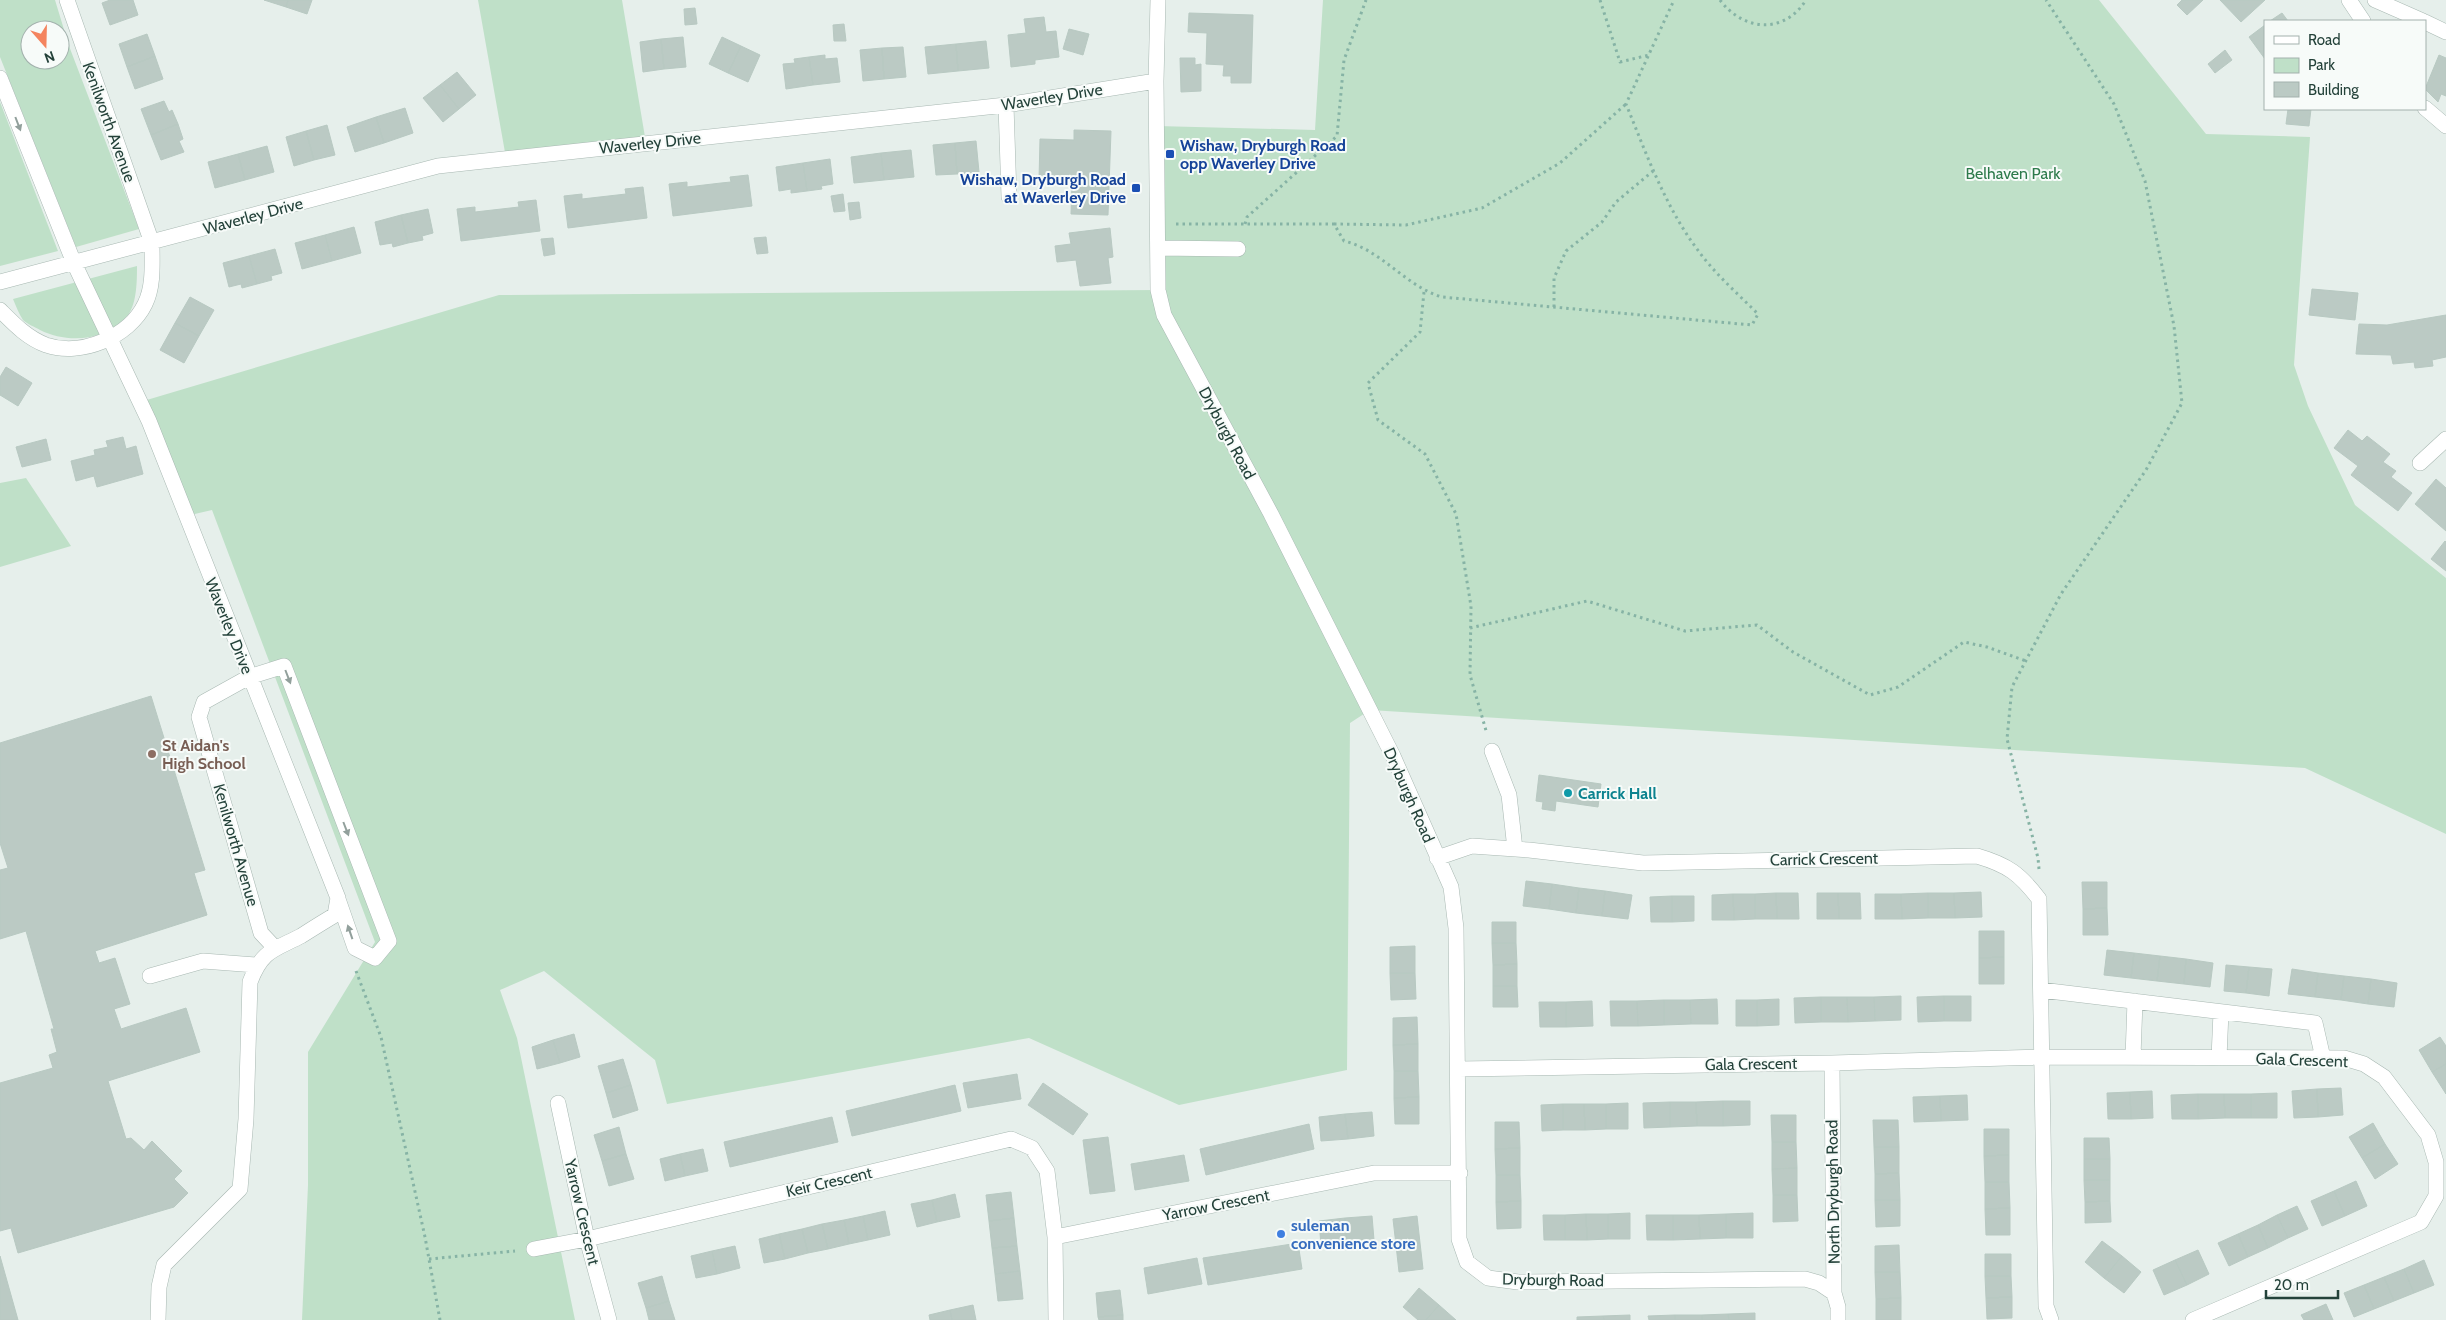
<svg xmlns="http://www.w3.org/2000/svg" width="2446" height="1320" font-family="Cabin,sans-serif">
<rect width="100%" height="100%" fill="#e6efeb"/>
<path fill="#bfe0c8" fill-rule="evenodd" d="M0 0H55L69 46 139 229 76 247 0 57ZM30 30H60V60H30Z
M478 0H622L646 143 506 158Z
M1323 0H2099L2206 134 2310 137 2294 365 2308 406 2355 505 2446 578V834L2305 768 1370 710 1350 723 1347 1070 1179 1105 1029 1038 667 1104 655 1060 544 971 500 990 517 1038 575 1320H302L308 1185V1052L375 942 212 510 186 516 140 402 499 295 1158 290 1157 126 1315 130Z
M0 102 58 251 0 266Z
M137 266C137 280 137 303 128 315 107 341 68 344 40 330 35 327 27 324 23 320 19 314 16 306 13 299Z
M26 478 71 546 0 567V483Z"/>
<path fill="#bbcac4" stroke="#b8c9c2" d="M110 0H133L138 15 110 25 102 3Z
M264 0H288L286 7Z
M288 0H312L307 14 286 7Z
M2182 0H2203L2187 15 2177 5Z
M2220 0H2265L2241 22Z
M695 8 697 24 685 25 684 9Z
M1189 13 1253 15 1251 83H1231V76H1223L1224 65 1206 64 1207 33 1188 32Z
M2282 13 2288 21H2270Z
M1044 17 1046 32 1056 31 1059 57 1035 60V64L1011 67 1008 35 1026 33 1024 19Z
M844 24 846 41H834L833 25Z
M2265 25V59L2249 37Z
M1069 29 1089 34 1083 55 1063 49Z
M147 34 155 56 127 67 119 44Z
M683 37 686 67 664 69 661 39Z
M722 37 741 46 728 73 709 64Z
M661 39 664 69 643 72 640 42Z
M986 41 989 68 958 71 956 44Z
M956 44 958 71 928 74 925 47Z
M741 46 760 55 748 82 728 73Z
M903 47 906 77 884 79 882 48Z
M882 48 884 79 863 81 860 50Z
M2225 50 2232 60 2215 73 2208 64Z
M825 55V59L837 58 840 82 813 85 809 57Z
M2439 55 2446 58V96L2441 94 2438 102 2425 89Z
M155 56 163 79 135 89 127 67Z
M809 57 813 85 786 89 783 64 795 63 794 59Z
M1180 58H1195V65L1201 64V91L1181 92Z
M457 72 476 95 459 109 440 85Z
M440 85 459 109 443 122 423 98Z
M164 101 169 112 172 110 178 124 151 135 141 109Z
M405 108 413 133 384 143 376 117Z
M2288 109H2311L2309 126 2286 124Z
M376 117 384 143 355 152 347 127Z
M178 124 183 139 179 141 184 152 161 160 151 135Z
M327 125 335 155 314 160 306 131Z
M1074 130 1111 131 1108 215 1071 214 1072 181 1039 180 1040 139 1074 140Z
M306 131 314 160 294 166 286 137Z
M976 141 979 172 957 174 955 143Z
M955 143 957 174 936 175 933 145Z
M267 146 274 172 245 180 238 154Z
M911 150 914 177 884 180 881 153Z
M881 153 884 180 854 183 851 157Z
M238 154 245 180 215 188 208 162Z
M830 159 833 184 821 186 822 189 807 191 803 163Z
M803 163 807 191 791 193V189L779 191 776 167Z
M748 175 752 206 673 216 669 184 687 182V187L721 183 731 182 730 177Z
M643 187 647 218 568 228 564 196 582 194V199L626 194 625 189Z
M843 194 845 211 834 212 831 196Z
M536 200 540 231 461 241 457 209 475 207V212L519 207 518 202Z
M859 202 861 218 850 220 848 203Z
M428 209 433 233 422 236 423 240 408 243 401 215Z
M401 215 408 243 393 247 392 243 380 245 375 222Z
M354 227 361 253 332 261 325 235Z
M1110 228 1113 257 1108 258 1111 283 1080 286 1076 260 1057 262 1055 246 1071 244 1069 233Z
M325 235 332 261 302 269 295 243Z
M766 237 768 253 757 254 754 238Z
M553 238 555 254 544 256 541 239Z
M275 249 282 273 271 276 272 280 257 284 249 256Z
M249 256 257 284 242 288 241 284 229 287 223 263Z
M2312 289 2358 293 2355 320 2309 315Z
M190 297 214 310 199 336 175 323Z
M2446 315V357L2432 360 2433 366 2415 368 2414 362 2393 364 2391 355 2356 354 2359 324 2387 325Z
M175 323 199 336 184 363 160 350Z
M6 367 32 383 18 406 0 395V377Z
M2348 430 2362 441 2367 436 2390 454 2383 462 2396 471 2391 477 2412 493 2398 511 2351 475 2358 466 2334 448Z
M123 437 126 449 136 446 143 474 97 487 94 476 76 481 71 461 95 455 94 450 108 447 106 441Z
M46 439 51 460 22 467 16 447Z
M2436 479 2446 488V531L2415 504Z
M2445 541 2446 542V571L2431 559Z
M151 696 205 870 194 873 207 915 95 951 99 963 115 958 130 1004 114 1009 121 1029 186 1008 200 1052 108 1081 126 1139 131 1138 144 1150 152 1141 182 1171 174 1179 188 1193 174 1207 18 1253 11 1228 0 1231V1083L53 1068 49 1055 57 1052 51 1029H54L26 931 0 939V870L8 868 0 843V743Z
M1539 775 1601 784 1598 807 1556 801 1555 811 1542 809 1543 802 1536 801Z
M1526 881 1552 884 1549 909 1523 906Z
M2082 882H2107V908L2083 909Z
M1552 884 1579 888 1576 913 1549 909Z
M1579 888 1605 891 1602 916 1576 913Z
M1605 891 1632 895 1628 919 1602 916Z
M1981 892 1982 917 1955 918 1954 893Z
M1776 893 1777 919H1755V894Z
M1776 893H1798L1799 919H1777Z
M1817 893H1838L1839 919H1817Z
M1838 893H1860L1861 919H1839Z
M1928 893V918L1902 919 1901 894Z
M1928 893H1954L1955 918H1928Z
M1733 894H1755V919L1734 920Z
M1733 894 1734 920H1712V895Z
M1875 894H1901L1902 919H1875Z
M1672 896V922H1651L1650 897Z
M1672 896H1694V921L1672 922Z
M2107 908 2108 935H2083V909Z
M1492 922H1516V943H1492Z
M1979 931H2004V957L1979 958Z
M1492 943H1516L1517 964 1493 965Z
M1415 946V973H1390V947Z
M2107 950 2134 953 2131 978 2104 975Z
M2134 953 2160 956 2157 981 2131 978Z
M2160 956 2186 959 2184 984 2157 981Z
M2004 957V984H1979V958Z
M2186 959 2213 963 2210 987 2184 984Z
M1517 964V986H1493V965Z
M2226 965 2249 967 2246 993 2224 991Z
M2249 967 2272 969 2269 996 2246 993Z
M2292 969 2318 973 2315 997 2288 994Z
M1390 973H1415L1416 999 1391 1000Z
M2318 973 2344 976 2341 1000 2315 997Z
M2344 976 2371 979 2368 1004 2341 1000Z
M2371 979 2397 983 2394 1007 2368 1004Z
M1493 986H1517L1518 1007H1493Z
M1901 996V1020L1875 1021 1874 997Z
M1944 996H1971V1021H1944Z
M1944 996V1021L1918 1022 1917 997Z
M1821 997V1022L1795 1023 1794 998Z
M1821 997H1847L1848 1022H1821Z
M1847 997H1874L1875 1021 1848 1022Z
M1717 999 1718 1024H1691L1690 1000Z
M1779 999V1025L1757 1026V1000Z
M1664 1000V1025L1638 1026 1637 1001Z
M1664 1000H1690L1691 1024 1664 1025Z
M1736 1000H1757V1026H1736Z
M1592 1001 1593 1026 1566 1027V1002Z
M1610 1001H1637L1638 1026H1611Z
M1539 1002H1566V1027H1540Z
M1417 1017 1418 1044 1393 1045V1018Z
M574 1034 580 1057 560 1063 553 1040Z
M2440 1037 2446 1046V1064L2432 1072 2419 1050Z
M553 1040 560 1063 537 1069 532 1047Z
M1418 1044V1071H1394L1393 1045Z
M623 1059 631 1085 606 1093 598 1066Z
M2446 1064V1094L2432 1072Z
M1394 1071H1418L1419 1097 1394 1098Z
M1017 1074 1021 1099 968 1108 963 1083Z
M1043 1083 1088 1114 1073 1135 1028 1105Z
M631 1085 638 1110 613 1118 606 1093Z
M955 1085 961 1111 852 1136 846 1111Z
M2341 1088 2343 1115 2318 1117 2317 1089Z
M2317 1089 2318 1117 2294 1118 2292 1091Z
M2152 1091 2153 1118 2131 1119 2130 1092Z
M2130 1092 2131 1119H2108L2107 1093Z
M2277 1093V1118H2251V1094Z
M2198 1094H2224L2225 1118 2198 1119Z
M2198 1094V1119H2172L2171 1095Z
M2224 1094H2251V1118H2225Z
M1967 1095 1968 1120 1941 1121 1940 1096Z
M1940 1096 1941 1121 1914 1122 1913 1097Z
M1419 1097V1124H1395L1394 1098Z
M1723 1101V1126H1697L1696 1102Z
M1723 1101H1750V1125L1723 1126Z
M1670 1102H1696L1697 1126 1670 1127Z
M1670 1102V1127L1644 1128 1643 1103Z
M1628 1103V1129H1606V1104Z
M1563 1104V1130L1542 1131 1541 1105Z
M1563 1104H1584L1585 1130H1563Z
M1584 1104H1606V1129L1585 1130Z
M1372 1112 1374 1136 1348 1139 1345 1114Z
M1345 1114 1348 1139 1321 1141 1319 1117Z
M1771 1115H1796V1142H1772Z
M832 1117 838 1142 730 1167 724 1142Z
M1873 1120H1898L1899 1147H1874Z
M1495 1122H1519L1520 1148 1495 1149Z
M2373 1123 2385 1144 2362 1158 2349 1137Z
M1309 1124 1314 1149 1206 1175 1200 1149Z
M619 1127 626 1154 602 1161 594 1135Z
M1984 1129H2009V1155L1984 1156Z
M1108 1137 1115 1191 1090 1194 1083 1140Z
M2084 1138H2109L2110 1159H2084Z
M1772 1142H1796L1797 1168 1772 1169Z
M2385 1144 2398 1164 2375 1179 2362 1158Z
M1874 1147H1899V1173L1875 1174Z
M1520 1148V1175H1496L1495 1149Z
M703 1149 708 1171 685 1176 680 1154Z
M626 1154 634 1179 609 1186 602 1161Z
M680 1154 685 1176 665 1181 660 1159Z
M1184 1155 1189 1181 1135 1190 1131 1164Z
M2009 1155V1182H1985L1984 1156Z
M2084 1159H2110V1180H2084Z
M1797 1168V1195H1773L1772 1169Z
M1899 1173 1900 1200H1875V1174Z
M1496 1175H1520L1521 1201 1496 1202Z
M2084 1180H2110V1201L2085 1202Z
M2356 1181 2367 1206 2345 1216 2334 1191Z
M1985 1182H2009L2010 1208 1985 1209Z
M2334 1191 2345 1216 2322 1226 2311 1201Z
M1011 1192 1014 1218 989 1221 986 1195Z
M955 1194 960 1217 937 1222 932 1200Z
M1773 1195H1797L1798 1221 1773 1222Z
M932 1200 937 1222 917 1227 911 1204Z
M1875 1200H1900V1226L1876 1227Z
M1521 1201V1228L1497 1229 1496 1202Z
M2110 1201 2111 1222 2085 1223V1202Z
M2297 1206 2308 1229 2288 1238 2277 1215Z
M2010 1208V1235H1986L1985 1209Z
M885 1211 890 1235 868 1240 863 1216Z
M1630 1213V1239H1608V1214Z
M1753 1213V1238H1726V1214Z
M1586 1214 1587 1240H1565V1215Z
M1586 1214H1608V1239L1587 1240Z
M1726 1214V1238L1700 1239 1699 1215Z
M1543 1215H1565V1240H1544Z
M1646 1215H1673V1240H1647Z
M1673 1215H1699L1700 1239 1673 1240Z
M2277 1215 2288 1238 2268 1248 2258 1225Z
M863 1216 868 1240 849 1244 844 1220Z
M1372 1216 1374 1240 1347 1243 1345 1218Z
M1417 1216 1420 1243 1396 1245 1393 1219Z
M1014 1218 1017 1246 992 1248 989 1221Z
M1345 1218 1347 1243 1321 1245 1319 1221Z
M844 1220 849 1244 828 1249 822 1224Z
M822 1224 828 1249 808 1253 802 1229Z
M2258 1225 2268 1248 2248 1257 2238 1234Z
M802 1229 808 1253 785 1259 779 1234Z
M779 1234 785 1259 764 1263 759 1239Z
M2238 1234 2248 1257 2229 1266 2218 1243Z
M2102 1241 2122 1256 2104 1278 2085 1262Z
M1298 1243 1302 1269 1208 1285 1203 1258Z
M1420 1243 1423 1269 1399 1272 1396 1245Z
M1899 1245 1900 1272H1875V1246Z
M735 1246 740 1268 717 1274 712 1251Z
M1017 1246 1020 1271 995 1274 992 1248Z
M2198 1250 2209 1274 2187 1285 2175 1260Z
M712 1251 717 1274 696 1278 691 1256Z
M1985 1254H2011V1276H1985Z
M0 1256 18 1320H0Z
M2122 1256 2141 1272 2124 1293 2104 1278Z
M1197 1258 1202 1284 1148 1294 1144 1268Z
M2175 1260 2187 1285 2164 1295 2153 1270Z
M2424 1260 2434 1285 2414 1293 2404 1269Z
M2404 1269 2414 1293 2394 1301 2384 1277Z
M1020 1271 1023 1299 998 1301 995 1274Z
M1875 1272H1900L1901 1298 1876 1299Z
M662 1276 669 1301 646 1308 638 1283Z
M1985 1276H2011L2012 1297 1986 1298Z
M2384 1277 2394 1301 2374 1309 2364 1285Z
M2364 1285 2374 1309 2354 1317 2344 1293Z
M1419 1288 1439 1305 1426 1320H1418L1403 1307Z
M1120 1290 1123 1315 1098 1317 1096 1293Z
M2012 1297V1318L1987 1319 1986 1298Z
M1901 1298V1320H1876V1299Z
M669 1301 675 1320H649L646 1308Z
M2326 1304 2333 1320H2304L2301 1315Z
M973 1305 976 1320H952L950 1310Z
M1439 1305 1456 1320H1426Z
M950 1310 952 1320H930L929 1315Z
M1755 1313V1320H1729L1728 1314Z
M1728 1314 1729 1320H1702V1315Z
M1123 1315V1320H1099L1098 1317Z
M1630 1315V1320H1604L1603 1316Z
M1675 1315H1702V1320H1675Z
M1675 1315V1320H1649L1648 1316Z
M1603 1316 1604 1320H1577V1317Z"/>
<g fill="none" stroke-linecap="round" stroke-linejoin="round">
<defs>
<path id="minor" d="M1158 0 1156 81 1158 290 1164 315 1271 514 1393 756 1451 887 1456 928 1459 1239 1467 1262 1488 1278 1518 1282 1805 1279 1819 1283 1834 1293
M2349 0 2363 21
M2375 0 2423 21
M2425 22 2446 32
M0 78 74 263 149 421 338 898 335 915C323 922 312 929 301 936 274 950 262 950 250 982L246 1119 240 1189 164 1265 159 1287 158 1320
M1006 105 1009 197
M2425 108 2446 126
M1158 248 1238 249
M0 282 438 166 1006 105 1156 81
M0 310C13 323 27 338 46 345 81 357 129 337 145 304 154 286 152 263 152 243L67 0
M2420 463 2446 439
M1492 751 1509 795 1515 849
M1437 858 1472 846 1529 850 1643 863 1977 856C2008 865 2020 874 2039 899L2046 1306 2051 1320
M275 948 261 933 199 717 204 702 249 677 284 666 389 941 375 958 355 948 338 899
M150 976 203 961 256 965
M2041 990 2315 1023 2323 1058
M2133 1057 2135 1001
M2219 1058 2221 1012
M1832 1063 1834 1293 1838 1307V1320
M1459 1069 1832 1063 2043 1057 2344 1058 2364 1064 2384 1077 2428 1135 2436 1162V1196L2421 1222 2193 1320
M558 1103 587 1239 609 1320
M534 1249 587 1239 1011 1139 1032 1148 1047 1171 1055 1237
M1056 1320 1055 1237 1374 1173H1460"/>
</defs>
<use href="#minor" stroke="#a8b8b2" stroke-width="16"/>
<path stroke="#86b3a5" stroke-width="3" stroke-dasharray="2.5 4" stroke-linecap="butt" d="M1600 0 1620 62 1649 55
M1720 0C1743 31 1784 35 1806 0
M1176 224H1334L1344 241C1382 250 1405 286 1442 297L1752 325 1758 314C1737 293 1714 273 1697 249 1665 206 1646 153 1626 104L1674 0
M1245 224 1247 217 1337 136 1344 60 1366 0
M1334 224 1406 225 1482 208 1560 163 1626 104
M1424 292 1420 332 1368 383 1378 420 1425 454 1456 514 1471 606 1470 675 1487 734
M1554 307V278L1566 251 1602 222 1616 202 1653 171
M1470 628 1587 601 1685 631 1757 625 1793 652 1870 695 1898 687 1964 642 1987 647 2026 661
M2039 869 2038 858 2007 739 2012 687 2061 594 2146 470 2182 403 2174 326 2145 181 2114 104 2046 0
M356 971 381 1037 425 1237 440 1320
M429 1259 515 1251"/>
<use href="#minor" stroke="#fff" stroke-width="15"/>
</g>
<defs><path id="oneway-solid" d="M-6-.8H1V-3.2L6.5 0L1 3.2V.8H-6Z" transform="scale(1.25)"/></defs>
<g fill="#92a09c">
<use href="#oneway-solid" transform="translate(18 124) rotate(69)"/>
<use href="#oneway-solid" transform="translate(288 677) rotate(69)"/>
<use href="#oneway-solid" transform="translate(346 829) rotate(69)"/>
<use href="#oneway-solid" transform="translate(350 932) rotate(-109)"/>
</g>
<g fill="#1a4fb4" stroke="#f7fbf9" stroke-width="2">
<rect x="1165" y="149" width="10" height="10" rx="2.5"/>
<rect x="1131" y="183" width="10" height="10" rx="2.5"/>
</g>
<circle fill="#8d6e63" stroke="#f7fbf9" stroke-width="2" cx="152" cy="754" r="5"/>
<circle fill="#0f9aa8" stroke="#f7fbf9" stroke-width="2" cx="1568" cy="793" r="5"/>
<circle fill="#3f7fe0" stroke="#f7fbf9" stroke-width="2" cx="1281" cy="1234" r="5"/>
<g text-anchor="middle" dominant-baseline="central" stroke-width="4" stroke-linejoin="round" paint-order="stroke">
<g font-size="16" fill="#24423a" stroke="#f7fbf9">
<text transform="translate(1052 97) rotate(-9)">Waverley Drive</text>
<text transform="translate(109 122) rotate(70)">Kenilworth Avenue</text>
<text transform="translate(650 143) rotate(-6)">Waverley Drive</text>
<text transform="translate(253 216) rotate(-15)">Waverley Drive</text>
<text transform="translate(1227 433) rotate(62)">Dryburgh Road</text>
<text transform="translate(229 626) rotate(68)">Waverley Drive</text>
<text transform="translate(1409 795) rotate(66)">Dryburgh Road</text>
<text transform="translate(236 845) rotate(74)">Kenilworth Avenue</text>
<text transform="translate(1824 859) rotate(-1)">Carrick Crescent</text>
<text transform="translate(2302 1060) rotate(2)">Gala Crescent</text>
<text transform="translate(1751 1064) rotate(-1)">Gala Crescent</text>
<text transform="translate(829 1182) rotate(-13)">Keir Crescent</text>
<text transform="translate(1833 1192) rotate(-91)">North Dryburgh Road</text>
<text transform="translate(1216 1205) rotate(-11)">Yarrow Crescent</text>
<text transform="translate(582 1212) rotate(77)">Yarrow Crescent</text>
<text transform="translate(1553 1280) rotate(1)">Dryburgh Road</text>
</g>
<g font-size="16" font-weight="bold" fill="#164399" stroke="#f7fbf9" text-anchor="start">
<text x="1180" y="145">Wishaw, Dryburgh Road<tspan x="1180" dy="18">opp Waverley Drive</tspan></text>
<text x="1126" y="179" text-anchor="end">Wishaw, Dryburgh Road<tspan x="1126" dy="18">at Waverley Drive</tspan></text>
</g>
<g font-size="16" fill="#2d7a4b" stroke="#f7fbf9">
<text x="2013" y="173">Belhaven Park</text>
</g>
<g font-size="16" font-weight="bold" fill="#785e54" stroke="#f7fbf9" text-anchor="start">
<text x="162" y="745">St Aidan's<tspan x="162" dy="18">High School</tspan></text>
</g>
<g font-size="16" font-weight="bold" fill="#0d838f" stroke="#f7fbf9" text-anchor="start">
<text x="1578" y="793">Carrick Hall</text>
</g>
<g font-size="16" font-weight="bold" fill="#366cbe" stroke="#f7fbf9" text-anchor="start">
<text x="1291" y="1225">suleman<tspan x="1291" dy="18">convenience store</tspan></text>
</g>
</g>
<rect x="2264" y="20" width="162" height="90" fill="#f7fbf9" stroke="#a3b1ad"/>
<rect x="2274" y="36" width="25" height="8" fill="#ffffff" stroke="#a3b1ad"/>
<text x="2308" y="45" font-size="15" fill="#24423a">Road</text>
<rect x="2274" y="58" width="25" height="15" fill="#bfe0c8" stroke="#a3b1ad"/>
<text x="2308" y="70" font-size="15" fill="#24423a">Park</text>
<rect x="2274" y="82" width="25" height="15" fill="#bbcac4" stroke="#a3b1ad"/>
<text x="2308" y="95" font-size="15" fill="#24423a">Building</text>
<g transform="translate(45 45) rotate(160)"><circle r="24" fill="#f7fbf9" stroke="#a3b1ad"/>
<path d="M0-4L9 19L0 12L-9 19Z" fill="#f4845f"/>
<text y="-8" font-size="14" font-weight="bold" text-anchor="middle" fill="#24423a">N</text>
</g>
<path d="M2266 1290v8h72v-8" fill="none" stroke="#24423a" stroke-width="2.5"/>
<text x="2274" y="1290" font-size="15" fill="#24423a" stroke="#f7fbf9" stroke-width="4" paint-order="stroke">20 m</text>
</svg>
